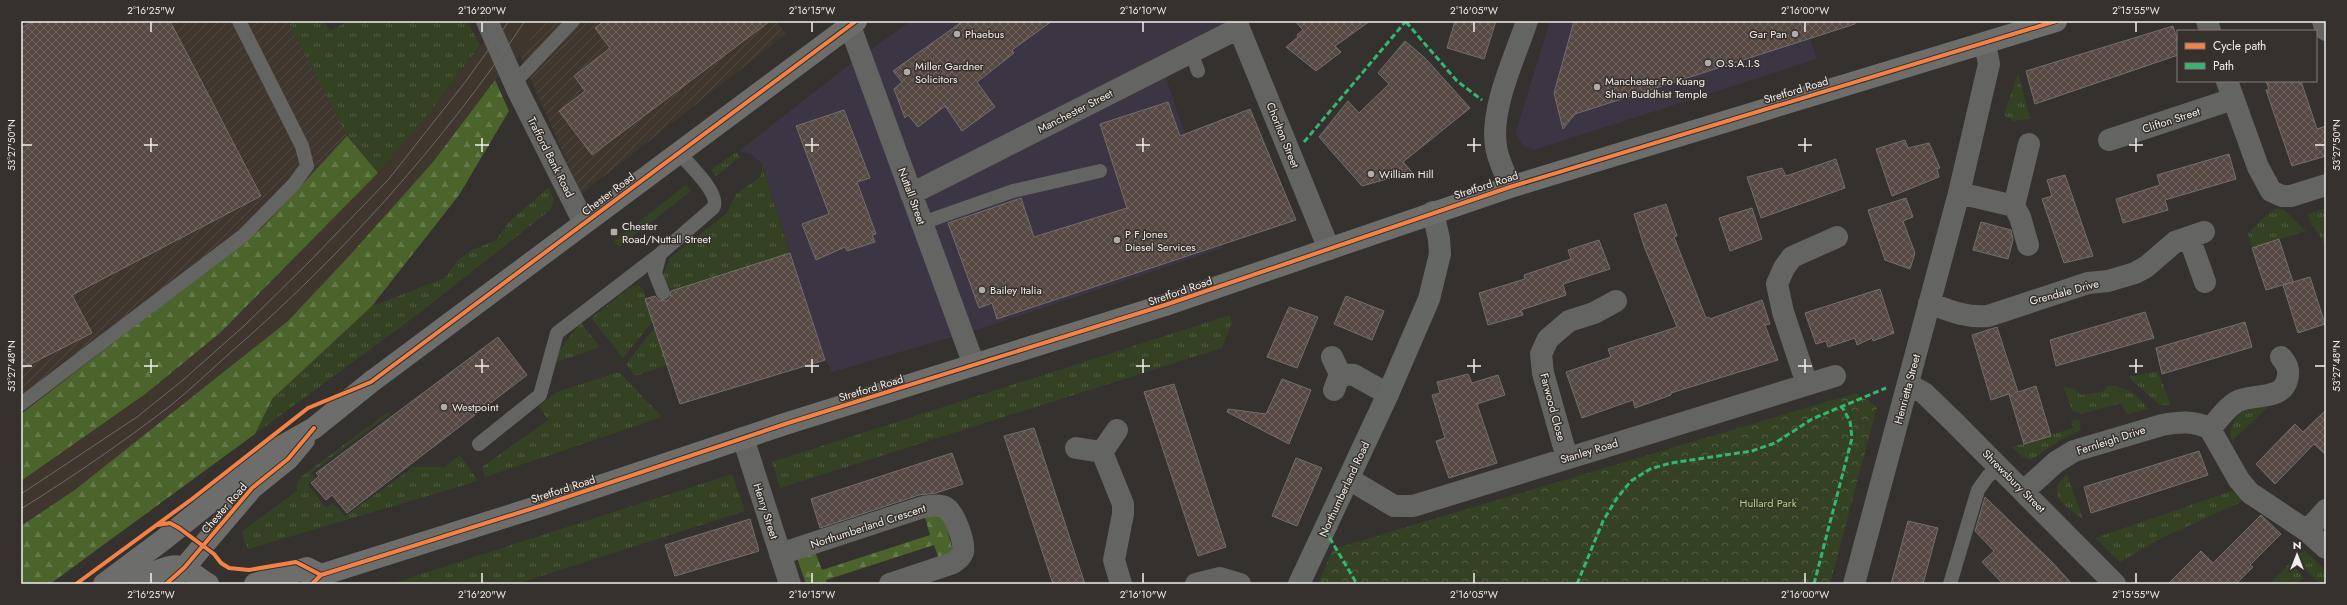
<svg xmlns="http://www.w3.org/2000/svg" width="2347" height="605" font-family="Jost,sans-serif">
<defs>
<pattern id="industrial-furrows" width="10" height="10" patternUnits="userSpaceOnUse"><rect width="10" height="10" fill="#3f362e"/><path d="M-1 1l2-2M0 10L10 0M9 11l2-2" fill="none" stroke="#524a42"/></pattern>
<pattern id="grass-tufts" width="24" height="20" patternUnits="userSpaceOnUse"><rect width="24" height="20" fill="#344223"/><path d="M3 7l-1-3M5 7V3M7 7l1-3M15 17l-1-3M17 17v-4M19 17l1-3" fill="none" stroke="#525e43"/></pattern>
<pattern id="forest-firs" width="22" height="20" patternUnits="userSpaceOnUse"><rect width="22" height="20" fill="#4b642c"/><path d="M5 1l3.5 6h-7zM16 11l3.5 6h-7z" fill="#657a4b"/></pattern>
<pattern id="park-crowns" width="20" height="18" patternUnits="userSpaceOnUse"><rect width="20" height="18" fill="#344223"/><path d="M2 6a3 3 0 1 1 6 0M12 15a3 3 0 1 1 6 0" fill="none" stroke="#525e43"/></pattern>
<pattern id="building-cross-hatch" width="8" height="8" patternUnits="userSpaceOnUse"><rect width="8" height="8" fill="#564842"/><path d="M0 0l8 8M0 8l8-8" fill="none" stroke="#6f635d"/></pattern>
</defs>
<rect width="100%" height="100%" fill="#34312e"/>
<path fill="#3b3544" d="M911 21H1235L1161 63 1223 248 983 328 832 372 825 360 762 164 752 155 739 151 846 67Z
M1550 21H1804L1817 59 1534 150 1523 146 1517 136 1516 131Z"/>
<path fill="url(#industrial-furrows)" d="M21 21H288L347 136 262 228 21 413Z
M542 21H776L786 34 581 194 520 55Z"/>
<path fill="#3f362e" d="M499 21H542L520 55 495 80 433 162 350 255 288 321 76 489 21 526V481L144 395 220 333 378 173 433 108Z"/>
<path fill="url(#grass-tufts)" d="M288 21H324L330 31 348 21H467L480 45 433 108 378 173 347 136Z
M2018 73 2030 119 2013 121 2004 115Z
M736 152 740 157 716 176 711 170Z
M762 164 790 253 674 290 663 284V276L670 258 727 213 736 194 761 176Z
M686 185 691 191 619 247 614 241Z
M549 187 554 200 550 210 417 315 255 434 272 399 372 306 445 278 458 260 472 250 496 240 510 221Z
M2277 208 2284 210 2306 231 2252 248 2248 234 2263 218Z
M2326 208V246L2310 221 2308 214Z
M638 285 643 289 653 321 623 358 591 318 631 287Z
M1230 315 1232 323 1222 348 780 488 772 462Z
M581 323 600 347 556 362V354Z
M655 327 667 365 635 376 626 364Z
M2158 371 2171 405H2160L2128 377Z
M619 372 662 417 485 477 482 467 548 420 539 406 557 392Z
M2063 386 2074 389 2082 395 2104 391 2107 386C2125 385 2138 394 2148 409L2127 414 2121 403 2082 414 2072 411Z
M2271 404 2232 441C2227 428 2236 418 2244 408Z
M388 412 390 414 311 473 314 478 308 485 326 508 333 503 345 516 414 467H444L460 455 478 481 248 549 241 532 297 491V483L302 476Z
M2079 419 2081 430 2061 440 2031 460 2022 457 2012 447 2073 428 2071 421Z
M732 474 745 511 516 584H390Z
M2067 474 2083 519C2066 506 2043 494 2067 474Z
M2232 491 2245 500 2160 539 2120 562 2095 538Z
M2304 550 2326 571 2325 584H2321L2295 560Z
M2290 563 2304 578 2297 584H2269Z"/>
<path fill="url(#forest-firs)" d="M495 80 509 111 459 195 372 306 272 399 255 434 50 584H21V526L76 489 288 321 350 255 433 162Z
M347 136 378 173 220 333 144 395 21 481V414L262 228Z
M924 514 943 515 953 551 940 562 934 545 826 580 827 584H806L796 555 814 549 822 570 930 535Z"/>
<path fill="url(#park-crowns)" d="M1856 393 1877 407 1830 584H1318L1333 549Z"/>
<path fill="url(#building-cross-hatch)" stroke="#716f6d" d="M34 21H170L261 196 72 295 92 333 21 369V28Z
M604 21H770L592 155 559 111 585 91 574 76 610 48 595 28Z
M963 21H1052L1012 50 1014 53 977 82 995 107 962 131 945 106 918 127 908 115 905 118 894 89 902 82 893 71Z
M1295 21H1370L1335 46 1341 52 1316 71 1286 47 1298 37 1297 35 1303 30Z
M1455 21H1496L1484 59 1447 48Z
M1574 21H1855V24L1575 114 1563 129 1554 93Z
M2173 26 2178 42V55L2035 104 2026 71Z
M1405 41 1425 58 1470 108 1403 162 1412 172 1362 186 1319 137 1348 101 1359 113 1389 84 1378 73Z
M2266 81H2301L2317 129 2326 126V156L2292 166 2266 90 2269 89Z
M1168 102 1180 136 1250 109 1296 220 997 319 992 303 979 308 948 223 1021 198 1034 237 1127 208 1100 124Z
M844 110 870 178 857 182 876 234 872 235 875 242 847 251 845 247 816 260 802 224 829 214 796 126Z
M1905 140 1908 148 1929 143 1940 168 1937 169 1939 177 1892 196 1876 149Z
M2229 154 2236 179 2165 200 2168 210 2123 223 2116 199 2160 185 2157 175Z
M1836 159 1845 188 1761 218 1747 177 1782 168 1786 176Z
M2065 175 2093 256 2064 263 2042 199 2052 196 2047 180Z
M1906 198 1913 217 1903 221 1915 253 1910 269 1885 260 1868 210Z
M1666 204 1677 236 1674 237 1706 318 1709 317 1710 319 1762 300 1770 324 1765 325 1778 360 1671 393V395L1635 408 1633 400 1582 418 1566 372 1611 357 1608 349 1677 327 1644 246 1634 214Z
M1752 208 1762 239 1730 251 1719 218Z
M1981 222 2011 230 2013 240 2008 259 1973 250Z
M2279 239 2293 282 2266 290 2252 248Z
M1599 240 1610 269 1563 284 1566 295 1521 310 1523 315 1488 325 1479 293 1525 279 1524 275 1571 259 1568 250Z
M790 253 825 360 680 404 645 299 655 296 658 300 666 301 670 298 671 291Z
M2310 277 2325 324 2298 333 2283 285Z
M1880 289 1894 333 1873 341 1872 338 1857 345 1855 338 1828 347 1826 341 1816 344 1805 313Z
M1346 296 1384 311 1372 340 1334 324Z
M1289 307 1318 317 1297 368 1267 357Z
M2145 312 2154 338 2056 366 2050 340Z
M2245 322 2252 347 2162 374 2156 348Z
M1997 327 2018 392 2036 386 2051 436 2024 444 2009 394 1991 400 1972 335Z
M498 337 527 375 347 513 332 495 326 500 311 483 319 476 316 473Z
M1468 374 1472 383 1498 375 1505 395 1477 404 1497 463 1449 478 1436 441 1445 438 1432 395 1440 393 1437 382Z
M1282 379 1311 390 1289 444 1227 412 1228 409 1266 414Z
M1174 384 1226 547 1198 556 1144 392Z
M2326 410V455L2314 444 2275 484 2256 464 2295 424 2303 432Z
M1034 428 1076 557 1085 584H1053L1004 436Z
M2199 451 2208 475 2091 513 2084 487Z
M952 453 963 484 936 493 919 495 820 528 811 499Z
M1296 458 1322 468 1297 526 1272 516Z
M1985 497 2052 562 2072 584H2003L1982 562 1994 551 1975 531Z
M2261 515 2281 534 2250 565 2253 567 2236 584H2168L2201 551 2213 563Z
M750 519 759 551 675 576 665 545Z
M1908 521 1938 528 1923 584H1891Z"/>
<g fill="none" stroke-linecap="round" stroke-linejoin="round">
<path stroke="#646463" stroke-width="14" d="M1191 52 1198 71
M514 83 573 21
M922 223 1013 191 1100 171
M660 254 655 273 663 293
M21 404 244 235 294 184 307 166 302 146 239 21
M479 444 540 395 557 333 660 254 713 208C722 195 688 163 678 152
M1950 584 1978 490 1988 476 2000 468"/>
<path stroke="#646463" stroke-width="22" d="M487 21 518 91 584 223
M1236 21 1329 249
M2207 21 2210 31
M2323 21 2326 30
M850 26 974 365
M2227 81 2258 167 2271 191 2282 196H2291L2326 185
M2109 140 2233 99
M1510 187C1506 174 1497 159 1496 146 1490 108 1515 57 1527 21
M1959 193 2014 206
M911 194 1239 28
M2189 237 2205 282
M2028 245 2020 217 2014 206 2029 144
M1929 303C1950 311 1966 318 1988 316L2088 283 2108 281 2135 273 2146 267 2175 242 2204 232
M1332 357 1340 374 1334 390
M1340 374 1354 375 1388 394
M1807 384 1783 312 1777 284 1784 268 1792 257 1837 237
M1908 384 1924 393 1954 422 2115 584
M2210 429C2218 420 2226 408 2236 402 2252 393 2282 401 2287 380 2290 370 2287 364 2281 357
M743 438 790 584
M1076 448 1102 452 1117 430
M1102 452 1123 504V514L1114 560 1121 584
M1567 458 1543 373 1541 354 1548 339 1569 321 1594 313 1616 301
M1349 479 1394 506H1413L1835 376
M2024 491 2056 462 2074 451 2162 425C2178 422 2195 420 2210 429L2239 480 2250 493 2307 531 2326 548
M2307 531 2326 510
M780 554 923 507C929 506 939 504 945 507 954 511 965 542 963 552 961 558 957 560 953 563L890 584
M1196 584 1220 578 1240 584
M1854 584 1959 193 1989 64 1985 43"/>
<path stroke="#656765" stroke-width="22" d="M1299 584 1388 394 1429 299 1440 254 1439 239 1433 212"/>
<path stroke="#6d6d6c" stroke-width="22" d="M104 584 163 540 275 450 314 428 371 382 856 21
M136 584C148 576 170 561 185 568 193 573 200 580 208 584
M166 584 184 568 252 488 288 459 304 440
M255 584 307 568 321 575
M312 584 321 575 540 506 788 423 1165 305 1510 187 2056 21"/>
<path stroke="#6b6b6a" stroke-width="1" d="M21 494 137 417 183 380 245 325 309 262 388 180 466 81 509 21
M21 509C72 477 122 443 170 406 191 389 211 370 231 352 343 255 442 144 525 21"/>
<path stroke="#33b770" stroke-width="3" stroke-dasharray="6 3" stroke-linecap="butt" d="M1406 22 1457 81 1482 100
M1304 142 1406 21
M1325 530 1357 584
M1577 584 1603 521 1617 498 1631 481 1650 469 1671 463 1752 451 1775 443 1812 419 1886 388
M1814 584 1852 438 1850 421 1842 407"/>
<defs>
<path id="cycleway" d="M157 525 170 523 179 528 214 554 221 563 229 568 249 570 296 562 321 575
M76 584 192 499 308 408 371 382 856 21
M166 584 184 568 252 488 288 459 314 428
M312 584 321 575 540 506 788 423 1165 305 1510 187 2056 21"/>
</defs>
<use href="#cycleway" stroke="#36312c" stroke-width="6"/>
<use href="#cycleway" stroke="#f48246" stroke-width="4"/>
</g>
<path fill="none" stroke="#f2eeeb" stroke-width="1.5" d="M151 22V32M482 22V32M812 22V32M1143 22V32M1474 22V32M1805 22V32M2136 22V32M151 138V152M482 138V152M812 138V152M1143 138V152M1474 138V152M1805 138V152M2136 138V152M22 145H32M144 145H158M475 145H489M805 145H819M1136 145H1150M1467 145H1481M1798 145H1812M2129 145H2143M2315 145H2325M151 359V373M482 359V373M812 359V373M1143 359V373M1474 359V373M1805 359V373M2136 359V373M22 366H32M144 366H158M475 366H489M805 366H819M1136 366H1150M1467 366H1481M1798 366H1812M2129 366H2143M2315 366H2325M151 573V583M482 573V583M812 573V583M1143 573V583M1474 573V583M1805 573V583M2136 573V583"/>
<g fill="#b0aca9" stroke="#36312c" stroke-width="1.5">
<circle cx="957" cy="34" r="4"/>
<circle cx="1795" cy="34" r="4"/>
<circle cx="1708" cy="63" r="4"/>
<circle cx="907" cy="72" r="4"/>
<circle cx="1597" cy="87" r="4"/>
<circle cx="1371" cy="174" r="4"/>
<rect x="610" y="228" width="8" height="8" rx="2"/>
<circle cx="1117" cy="240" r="4"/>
<circle cx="982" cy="290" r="4"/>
<circle cx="444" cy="407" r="4"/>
</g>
<g text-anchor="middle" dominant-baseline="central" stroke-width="3" stroke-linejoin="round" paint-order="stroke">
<g font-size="11" fill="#f2eeeb" stroke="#36312c" text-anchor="start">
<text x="965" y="34">Phaebus</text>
<text x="1787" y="34" text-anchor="end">Gar Pan</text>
<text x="1716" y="63">O.S.A.I.S</text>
<text x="915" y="66">Miller Gardner<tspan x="915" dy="13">Solicitors</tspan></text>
<text x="1605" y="81">Manchester Fo Kuang<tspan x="1605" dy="13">Shan Buddhist Temple</tspan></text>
<text x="1379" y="174">William Hill</text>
<text x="622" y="226">Chester<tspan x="622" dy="13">Road/Nuttall Street</tspan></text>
<text x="1125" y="234">P F Jones<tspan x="1125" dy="13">Diesel Services</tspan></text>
<text x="990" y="290">Bailey Italia</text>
<text x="452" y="407">Westpoint</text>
</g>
<g font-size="11" fill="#f2eeeb" stroke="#36312c">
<text transform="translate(1796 90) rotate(-17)">Stretford Road</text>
<text transform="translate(1075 111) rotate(-27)">Manchester Street</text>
<text transform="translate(2171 120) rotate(-18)">Clifton Street</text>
<text transform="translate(1283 135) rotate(68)">Chorlton Street</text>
<text transform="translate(551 157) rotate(63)">Trafford Bank Road</text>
<text transform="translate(1486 185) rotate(-18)">Stretford Road</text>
<text transform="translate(608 194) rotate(-37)">Chester Road</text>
<text transform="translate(912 196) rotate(70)">Nuttall Street</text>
<text transform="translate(1180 291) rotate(-19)">Stretford Road</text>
<text transform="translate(2064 292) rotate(-15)">Grendale Drive</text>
<text transform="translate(871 388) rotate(-17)">Stretford Road</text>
<text transform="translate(1907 389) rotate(-75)">Henrietta Street</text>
<text transform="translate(1553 407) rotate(75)">Farwood Close</text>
<text transform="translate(2111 440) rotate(-18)">Fernleigh Drive</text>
<text transform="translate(1589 451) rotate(-17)">Stanley Road</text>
<text transform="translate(2014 481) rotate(45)">Shrewsbury Street</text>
<text transform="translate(563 489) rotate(-18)">Stretford Road</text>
<text transform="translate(1344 489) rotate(-65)">Northumberland Road</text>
<text transform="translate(224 508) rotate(-49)">Chester Road</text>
<text transform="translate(766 511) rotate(72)">Henry Street</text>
<text transform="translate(868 526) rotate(-18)">Northumberland Crescent</text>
</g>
<g font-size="11" fill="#add87d" stroke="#36312c">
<text x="1768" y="503">Hullard Park</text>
</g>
</g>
<rect width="2347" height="605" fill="none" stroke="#36312c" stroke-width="44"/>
<rect x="2177" y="30" width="140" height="52" fill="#36312c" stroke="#817d78"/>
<rect x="2185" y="43" width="20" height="6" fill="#f48246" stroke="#817d78"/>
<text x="2213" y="50" font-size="12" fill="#f2eeeb">Cycle path</text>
<rect x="2185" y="63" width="20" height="6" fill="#33b770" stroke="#817d78"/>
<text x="2213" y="70" font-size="12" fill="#f2eeeb">Path</text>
<g transform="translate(2297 555)" stroke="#36312c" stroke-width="3" paint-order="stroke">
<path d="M0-3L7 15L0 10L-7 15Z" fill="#f2eeeb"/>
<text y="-6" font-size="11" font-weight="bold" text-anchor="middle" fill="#f2eeeb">N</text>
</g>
<rect x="22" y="22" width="2303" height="561" fill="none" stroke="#f2eeeb" stroke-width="1.5"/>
<g font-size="10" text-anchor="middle" fill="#f2eeeb">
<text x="151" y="14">2°16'25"W</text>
<text x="482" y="14">2°16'20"W</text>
<text x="812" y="14">2°16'15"W</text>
<text x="1143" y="14">2°16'10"W</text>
<text x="1474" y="14">2°16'05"W</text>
<text x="1805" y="14">2°16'00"W</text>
<text x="2136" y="14">2°15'55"W</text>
<text transform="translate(11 145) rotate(-90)" y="4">53°27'50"N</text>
<text transform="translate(2336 145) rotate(-90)" y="4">53°27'50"N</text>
<text transform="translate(11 366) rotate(-90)" y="4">53°27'48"N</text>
<text transform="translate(2336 366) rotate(-90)" y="4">53°27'48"N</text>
<text x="151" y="598">2°16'25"W</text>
<text x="482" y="598">2°16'20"W</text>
<text x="812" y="598">2°16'15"W</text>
<text x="1143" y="598">2°16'10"W</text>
<text x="1474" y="598">2°16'05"W</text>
<text x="1805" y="598">2°16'00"W</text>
<text x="2136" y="598">2°15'55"W</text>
</g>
</svg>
